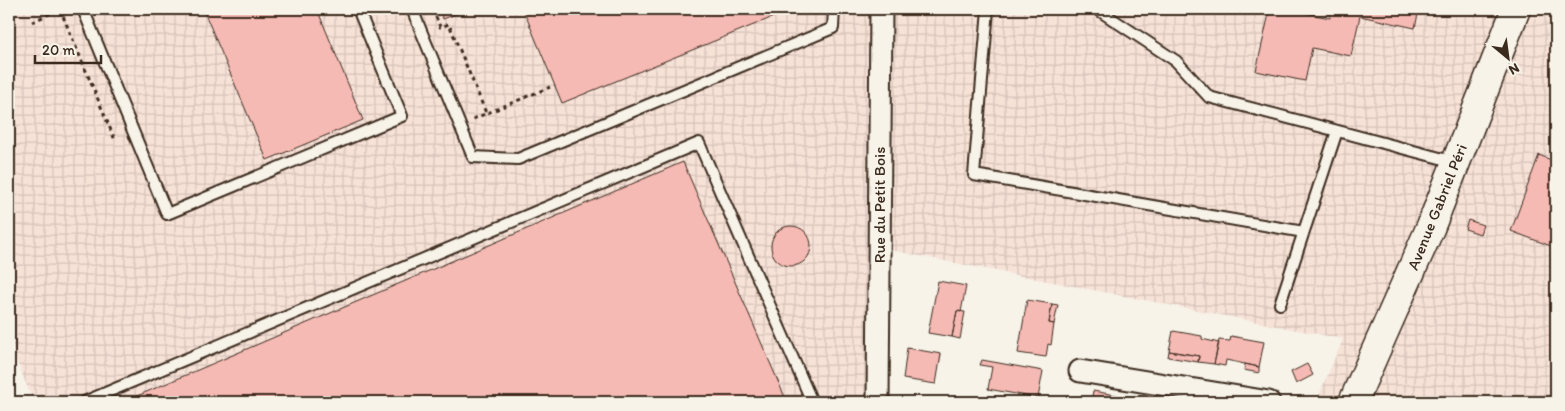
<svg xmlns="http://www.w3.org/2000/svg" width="1565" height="411" font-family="Itim,sans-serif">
<defs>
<pattern id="industrial-grid" width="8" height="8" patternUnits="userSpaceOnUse" patternTransform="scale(1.25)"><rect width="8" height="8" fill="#f7e2d8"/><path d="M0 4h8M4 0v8" fill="none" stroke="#d5c2b9"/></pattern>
</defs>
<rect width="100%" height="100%" fill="#f7f3e8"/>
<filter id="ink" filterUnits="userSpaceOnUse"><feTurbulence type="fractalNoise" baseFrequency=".02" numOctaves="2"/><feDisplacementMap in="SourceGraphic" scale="10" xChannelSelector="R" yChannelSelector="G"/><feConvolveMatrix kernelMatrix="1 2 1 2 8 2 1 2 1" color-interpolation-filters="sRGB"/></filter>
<g filter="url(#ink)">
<path fill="url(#industrial-grid)" d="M9 9H1556V402H1316L1343 339 889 250 888 402H14L31 396 9 342Z"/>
<path fill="#f6bab4" stroke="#3b2a1e" d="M203 9H317L363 120 267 160Z
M439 9H469L443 19Z
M523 9H793L562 103Z
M1270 9H1285L1330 18 1331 9H1419L1415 28 1360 16 1351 56 1312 48 1305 81 1256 71Z
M1539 155 1556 162V248L1511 231Z
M683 162 787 402H123Z
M1468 220 1483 225 1480 234 1465 229Z
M771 246a20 20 0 1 1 40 0a20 20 0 1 1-40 0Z
M938 281 966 286 961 312 957 311 952 337 928 333Z
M1027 300 1052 304 1049 323 1054 324 1051 345 1048 344 1046 357 1018 353Z
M1052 304 1058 305 1054 324 1049 323Z
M957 311 965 312 960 339 952 337Z
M1173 331 1202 336V339L1219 343 1214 364 1198 362 1199 356 1169 351Z
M1231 336 1264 342 1259 367 1226 360 1225 366 1214 364 1219 340 1230 341Z
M907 348 941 354 936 384 903 379Z
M1169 351 1199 356 1198 362 1168 357Z
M982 360 1043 371 1038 398 988 389 992 367 980 365Z
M1245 364 1259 367V373L1244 370Z
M1307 364 1313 375 1296 384 1291 372Z
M1093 391 1155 402H1091Z"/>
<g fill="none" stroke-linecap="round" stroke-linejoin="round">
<defs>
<path id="lane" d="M83 9 167 214 402 116 358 9
M412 9 473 157 518 159 833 28 834 9
M988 9 974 175 1304 232
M1097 9 1176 61 1209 97 1455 162
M1280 304 1337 131
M84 402 699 143 812 402"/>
<path id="street" d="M1080 371 1269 402
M878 402 881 9"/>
<path id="secondary" d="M1353 402 1431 226 1516 9"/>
</defs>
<use href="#lane" stroke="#3b2a1e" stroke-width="14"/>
<use href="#street" stroke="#3b2a1e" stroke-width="25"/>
<use href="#secondary" stroke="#3b2a1e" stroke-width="31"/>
<path stroke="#3b2a1e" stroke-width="3" stroke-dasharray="4 4" stroke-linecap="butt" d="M60 9 115 140
M433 9 440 27 449 24 486 113
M32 22 60 9
M473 119 550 87"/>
<use href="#lane" stroke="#f7f3e8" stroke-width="10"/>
<use href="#street" stroke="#f7f3e8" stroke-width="21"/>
<use href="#secondary" stroke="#f7f3e8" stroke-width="28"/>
</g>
</g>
<g text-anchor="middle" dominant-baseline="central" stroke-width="4" stroke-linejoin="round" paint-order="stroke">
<g font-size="16" fill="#3b2a1e" stroke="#f7f3e8">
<text transform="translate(879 205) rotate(-90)">Rue du Petit Bois</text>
<text transform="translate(1437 207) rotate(-68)">Avenue Gabriel Péri</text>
</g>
</g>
<rect width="1565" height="411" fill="none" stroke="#f7f3e8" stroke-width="30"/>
<rect x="15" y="15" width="1535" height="381" fill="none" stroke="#3b2a1e" stroke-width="2" filter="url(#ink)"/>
<g transform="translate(1508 58) rotate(151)" stroke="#f7f3e8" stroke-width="4" paint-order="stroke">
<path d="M0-4L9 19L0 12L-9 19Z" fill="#3b2a1e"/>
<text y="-8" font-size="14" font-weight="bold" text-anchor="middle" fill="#3b2a1e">N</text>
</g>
<path d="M35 55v8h66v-8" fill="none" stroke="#3b2a1e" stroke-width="2.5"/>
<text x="42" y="55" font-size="15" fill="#3b2a1e" stroke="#f7f3e8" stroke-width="4" paint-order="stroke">20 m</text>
</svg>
